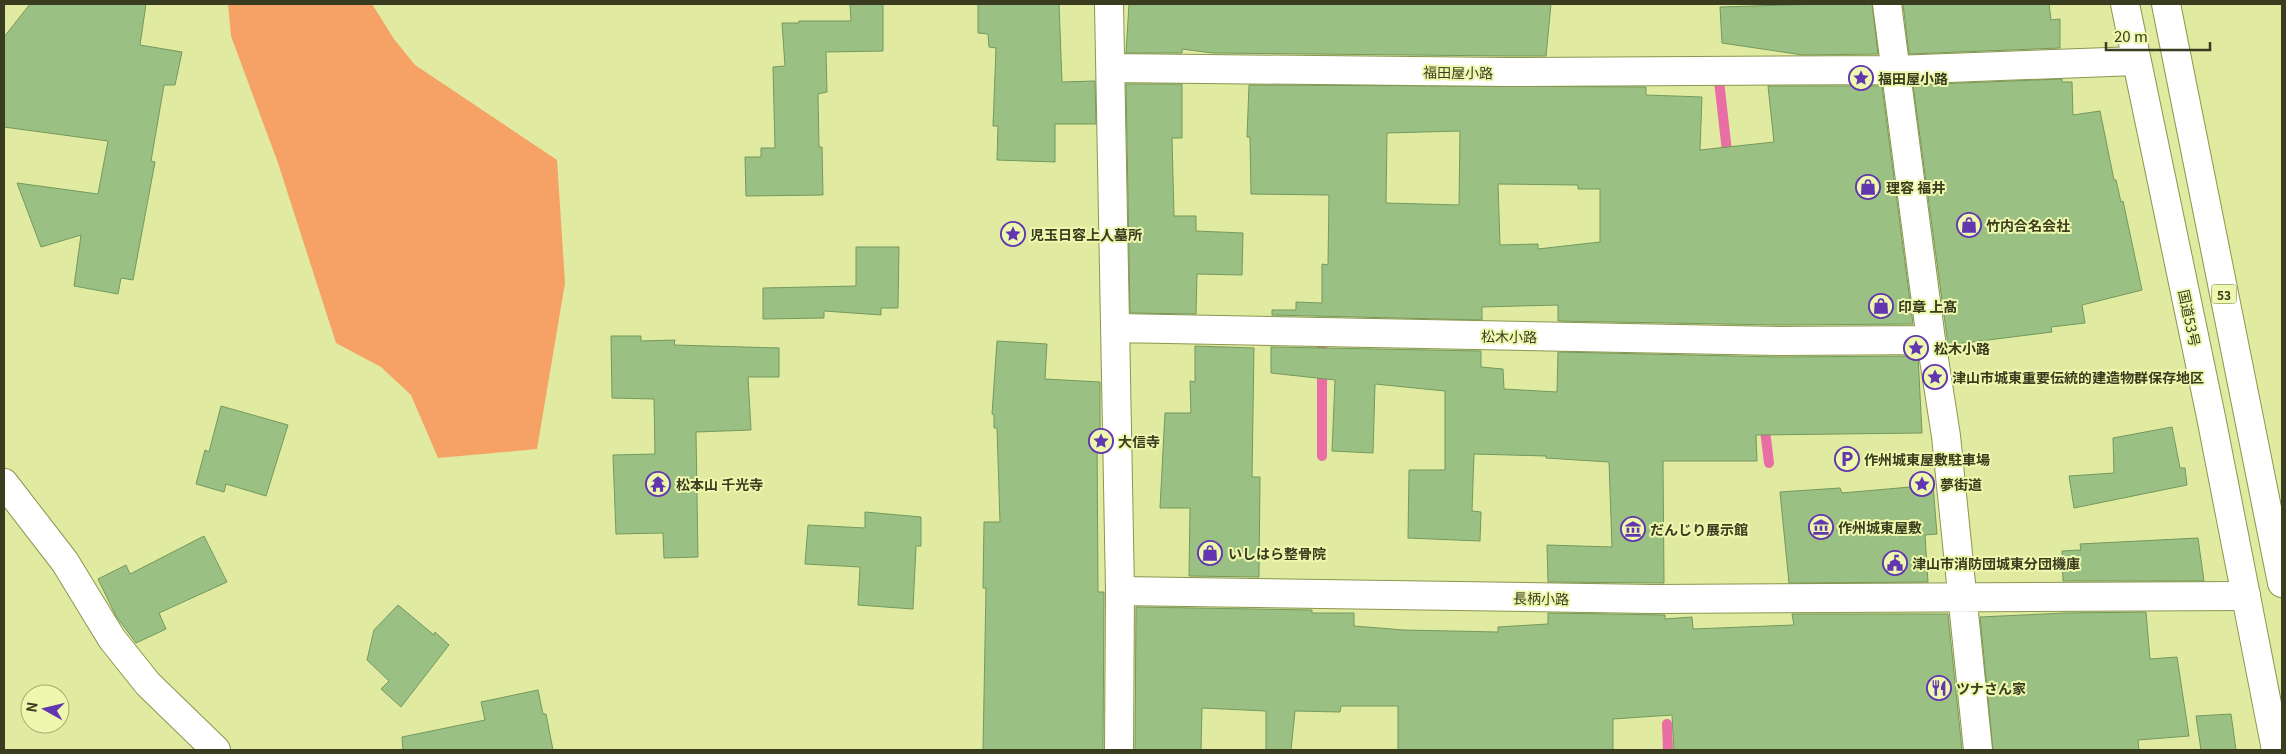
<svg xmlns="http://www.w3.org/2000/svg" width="2286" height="754" font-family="Georgia,'Noto Sans JP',serif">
<rect width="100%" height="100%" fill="#e0eaa0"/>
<path fill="#f6a166" d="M228 4H372L394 39 415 65 557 160 565 283 537 449 438 458 411 395 381 367 336 343 278 163 231 36Z"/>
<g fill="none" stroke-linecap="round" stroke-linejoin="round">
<path stroke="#e96ea4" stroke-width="10" d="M1719 81 1728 160
M1764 422 1769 463
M1322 456V346
M1667 724 1668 750"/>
</g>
<path fill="#9ac183" stroke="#73995d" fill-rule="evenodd" d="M30 4H146L140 45 182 52 175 85H164L151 161 155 162 133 280 121 278 118 294 74 286 81 235 41 247 17 183 98 194 108 141 4 127V37Z
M850 4H883V51L826 52 827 92 818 94 819 147H822L823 195 746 196 745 157H761V148H775L773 67 785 66 782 23H799V21H851Z
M978 4H1059L1062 82 1095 81 1096 124H1055V162L997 160 998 126H993L996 48 989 47 988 34 978 33Z
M1129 4H1551L1546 56H1507L1212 53 1182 49V53H1126Z
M1820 4H1872L1878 54 1803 55 1722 43 1720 7Z
M1903 4H2049L2051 20 2060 19V48L1909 54Z
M2062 79V82H2072L2073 115 2100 111 2114 180H2116L2121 202 2123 201 2142 290 2082 305 2085 323 2051 327 2052 332 1948 345 1913 85Z
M1126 84H1182V138H1172L1174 216H1196V231L1243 233 1242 275 1197 274 1196 314 1130 313Z
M1249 85 1646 87V95L1702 97 1700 150 1774 142 1768 86H1882L1913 324 1779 325 1558 321V305L1482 307V320L1272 315V310H1296V302L1322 303V264L1328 265 1329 195 1251 194 1250 137H1247ZM1460 131 1459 205 1386 203 1387 133ZM1498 184 1578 185V189H1600V242L1538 249V244L1500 245Z
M856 247H899L898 308H881V315L824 311V318L763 319V288L856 286Z
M611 336H641V341L675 340 674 345 779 348V377H748L751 430 696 432 698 557 664 558 663 533 616 534 613 455 655 454 654 399 612 398Z
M997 341 1047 344 1045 379 1100 382V433H1097L1098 592H1104L1103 750H983L986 588H983L984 522H1000L997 428H994V415L992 414Z
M1195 346 1254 348 1252 477H1260L1259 577 1189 576 1190 508H1160L1165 413H1191L1190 381 1195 382Z
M1271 347 1481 351V367L1503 369 1504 389 1557 392 1558 352 1779 357 1918 356 1922 433 1756 435 1757 461H1663L1664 583 1548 582 1547 545 1612 547 1609 462 1546 458V456L1474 454 1472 511 1481 512 1480 541 1408 538 1409 470H1445V391L1375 384 1373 453 1332 451 1335 380 1271 373Z
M221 406 288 425 266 496 226 484 224 492 196 484 205 450 209 452Z
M2172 427 2180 468H2185L2187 485 2074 508 2069 476 2114 473 2113 438Z
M1933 485 1937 534 1925 535 1928 582 1789 583 1780 492 1840 488 1842 493Z
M865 512 921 517V546H916L913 609 858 605 860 567 805 564 808 525 865 528Z
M204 536 227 582 159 613 166 629 136 643 116 616 98 579 126 565 130 574Z
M2198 538 2204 581H2063L2062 551 2081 550 2080 544Z
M398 605 434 635 435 632 449 645 401 707 381 689 389 681 367 660 374 630Z
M1136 607 1312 610V613H1354V626L1404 630 1498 632V627L1548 624V613L1665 615V619L1692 617 1693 629 1794 625 1792 614H1948L1962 750H1674L1672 715 1613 719V750H1398V706H1341L1340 712 1295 711 1291 750H1266V711L1202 708 1201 750H1135Z
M2146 612 2150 659 2177 657 2189 736 2138 740 2139 750H1993L1980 617 2065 613Z
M538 690 543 714H546L553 750H403L402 737 485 720 481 702Z
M2231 714 2236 750H2201L2196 716Z"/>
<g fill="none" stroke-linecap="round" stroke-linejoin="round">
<defs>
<path id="minor" d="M1109 4 1120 591 1119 750
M1887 4 1931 340 1946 436 1978 750
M1111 68 1507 72 1895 70 2136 61
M1116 328 1779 341 1931 340
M4 483 65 562 112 639 148 684 216 750
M1120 591 1654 599 2246 596"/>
<path id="highway" d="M2125 4 2211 417 2276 750
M2166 4 2282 583"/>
</defs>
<use href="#minor" stroke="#8d954e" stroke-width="30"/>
<use href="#highway" stroke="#8d954e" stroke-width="30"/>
<use href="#minor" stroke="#fff" stroke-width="28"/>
<use href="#highway" stroke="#fff" stroke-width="28"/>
</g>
<defs>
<symbol id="sight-ring" viewBox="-11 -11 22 22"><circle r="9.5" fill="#edf7ad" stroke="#6136ae" stroke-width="1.5"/><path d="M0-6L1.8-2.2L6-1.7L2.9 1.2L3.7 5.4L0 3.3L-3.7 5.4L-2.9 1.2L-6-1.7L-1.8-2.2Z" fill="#6136ae"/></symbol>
<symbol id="shop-ring" viewBox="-11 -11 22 22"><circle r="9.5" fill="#edf7ad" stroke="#6136ae" stroke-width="1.5"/><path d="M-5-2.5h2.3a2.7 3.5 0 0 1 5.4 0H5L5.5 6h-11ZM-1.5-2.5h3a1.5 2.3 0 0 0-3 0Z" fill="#6136ae"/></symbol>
<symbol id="parking-ring" viewBox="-11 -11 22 22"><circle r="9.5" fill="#edf7ad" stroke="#6136ae" stroke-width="1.5"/><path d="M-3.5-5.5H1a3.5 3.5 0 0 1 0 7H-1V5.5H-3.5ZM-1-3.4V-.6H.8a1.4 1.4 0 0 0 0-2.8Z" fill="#6136ae"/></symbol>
<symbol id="temple-ring" viewBox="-11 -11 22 22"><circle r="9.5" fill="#edf7ad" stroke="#6136ae" stroke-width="1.5"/><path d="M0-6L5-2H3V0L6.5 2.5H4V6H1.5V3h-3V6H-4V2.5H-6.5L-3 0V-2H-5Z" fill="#6136ae"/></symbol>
<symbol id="museum-ring" viewBox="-11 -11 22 22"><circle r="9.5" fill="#edf7ad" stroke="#6136ae" stroke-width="1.5"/><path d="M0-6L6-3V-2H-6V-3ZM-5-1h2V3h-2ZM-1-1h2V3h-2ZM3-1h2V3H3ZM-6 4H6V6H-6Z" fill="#6136ae"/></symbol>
<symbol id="civic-ring" viewBox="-11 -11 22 22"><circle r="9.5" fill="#edf7ad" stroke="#6136ae" stroke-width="1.5"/><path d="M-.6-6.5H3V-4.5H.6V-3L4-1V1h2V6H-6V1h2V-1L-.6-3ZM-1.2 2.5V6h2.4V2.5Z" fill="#6136ae"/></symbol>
<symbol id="restaurant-ring" viewBox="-11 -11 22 22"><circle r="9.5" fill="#edf7ad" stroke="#6136ae" stroke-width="1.5"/><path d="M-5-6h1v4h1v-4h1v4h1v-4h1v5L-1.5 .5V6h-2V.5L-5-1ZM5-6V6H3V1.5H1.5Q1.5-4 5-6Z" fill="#6136ae"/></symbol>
</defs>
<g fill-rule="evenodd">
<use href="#sight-ring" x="1847" y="64" width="28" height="28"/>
<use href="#shop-ring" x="1854" y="173" width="28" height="28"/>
<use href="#shop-ring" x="1955" y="211" width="28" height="28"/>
<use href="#sight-ring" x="999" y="220" width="28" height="28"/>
<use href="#shop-ring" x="1867" y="292" width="28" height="28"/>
<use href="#sight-ring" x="1902" y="334" width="28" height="28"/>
<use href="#sight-ring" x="1921" y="363" width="28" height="28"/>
<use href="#sight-ring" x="1087" y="427" width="28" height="28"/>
<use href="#parking-ring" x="1833" y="445" width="28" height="28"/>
<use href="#temple-ring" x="644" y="470" width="28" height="28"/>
<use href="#sight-ring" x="1908" y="470" width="28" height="28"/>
<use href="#museum-ring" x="1807" y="513" width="28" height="28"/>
<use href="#museum-ring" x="1619" y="515" width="28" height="28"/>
<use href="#shop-ring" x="1196" y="539" width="28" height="28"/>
<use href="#civic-ring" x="1881" y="549" width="28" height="28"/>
<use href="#restaurant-ring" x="1925" y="674" width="28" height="28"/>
</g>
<g text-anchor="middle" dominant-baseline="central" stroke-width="4" stroke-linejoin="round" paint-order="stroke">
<rect fill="#edf7ad" stroke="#6f7449" stroke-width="1" x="2211.5" y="284.5" width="25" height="19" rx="4"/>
<g font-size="12" font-weight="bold" fill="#393c1e">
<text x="2224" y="294">53</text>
</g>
<g font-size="14" fill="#393c1e" stroke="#edf7ad">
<text transform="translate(1458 72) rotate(1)">福田屋小路</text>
<text transform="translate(2190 318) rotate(78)">国道53号</text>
<text transform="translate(1509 336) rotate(1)">松木小路</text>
<text transform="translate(1541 598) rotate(1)">長柄小路</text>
</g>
<g font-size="14" font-weight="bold" fill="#393c1e" stroke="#edf7ad" text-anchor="start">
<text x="1878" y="78">福田屋小路</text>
<text x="1886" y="187">理容 福井</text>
<text x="1986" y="225">竹内合名会社</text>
<text x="1030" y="234">児玉日容上人墓所</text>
<text x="1898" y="306">印章 上髙</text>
<text x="1934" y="348">松木小路</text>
<text x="1952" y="377">津山市城東重要伝統的建造物群保存地区</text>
<text x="1118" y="441">大信寺</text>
<text x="1864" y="459">作州城東屋敷駐車場</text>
<text x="676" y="484">松本山 千光寺</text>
<text x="1940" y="484">夢街道</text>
<text x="1838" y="527">作州城東屋敷</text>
<text x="1650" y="529">だんじり展示館</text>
<text x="1228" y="553">いしはら整骨院</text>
<text x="1912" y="563">津山市消防団城東分団機庫</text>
<text x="1956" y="688">ツナさん家</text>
</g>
</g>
<rect width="2286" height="754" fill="none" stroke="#393c1e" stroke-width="10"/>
<g transform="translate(45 709) rotate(278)"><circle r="24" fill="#edf7ad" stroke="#a5ac74"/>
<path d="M0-4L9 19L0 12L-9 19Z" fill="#6136ae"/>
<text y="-8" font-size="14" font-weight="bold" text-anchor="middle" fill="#393c1e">N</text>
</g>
<path d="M2106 42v8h104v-8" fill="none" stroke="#393c1e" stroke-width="2.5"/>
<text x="2114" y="42" font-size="15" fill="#393c1e" stroke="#edf7ad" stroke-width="4" paint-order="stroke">20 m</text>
</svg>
